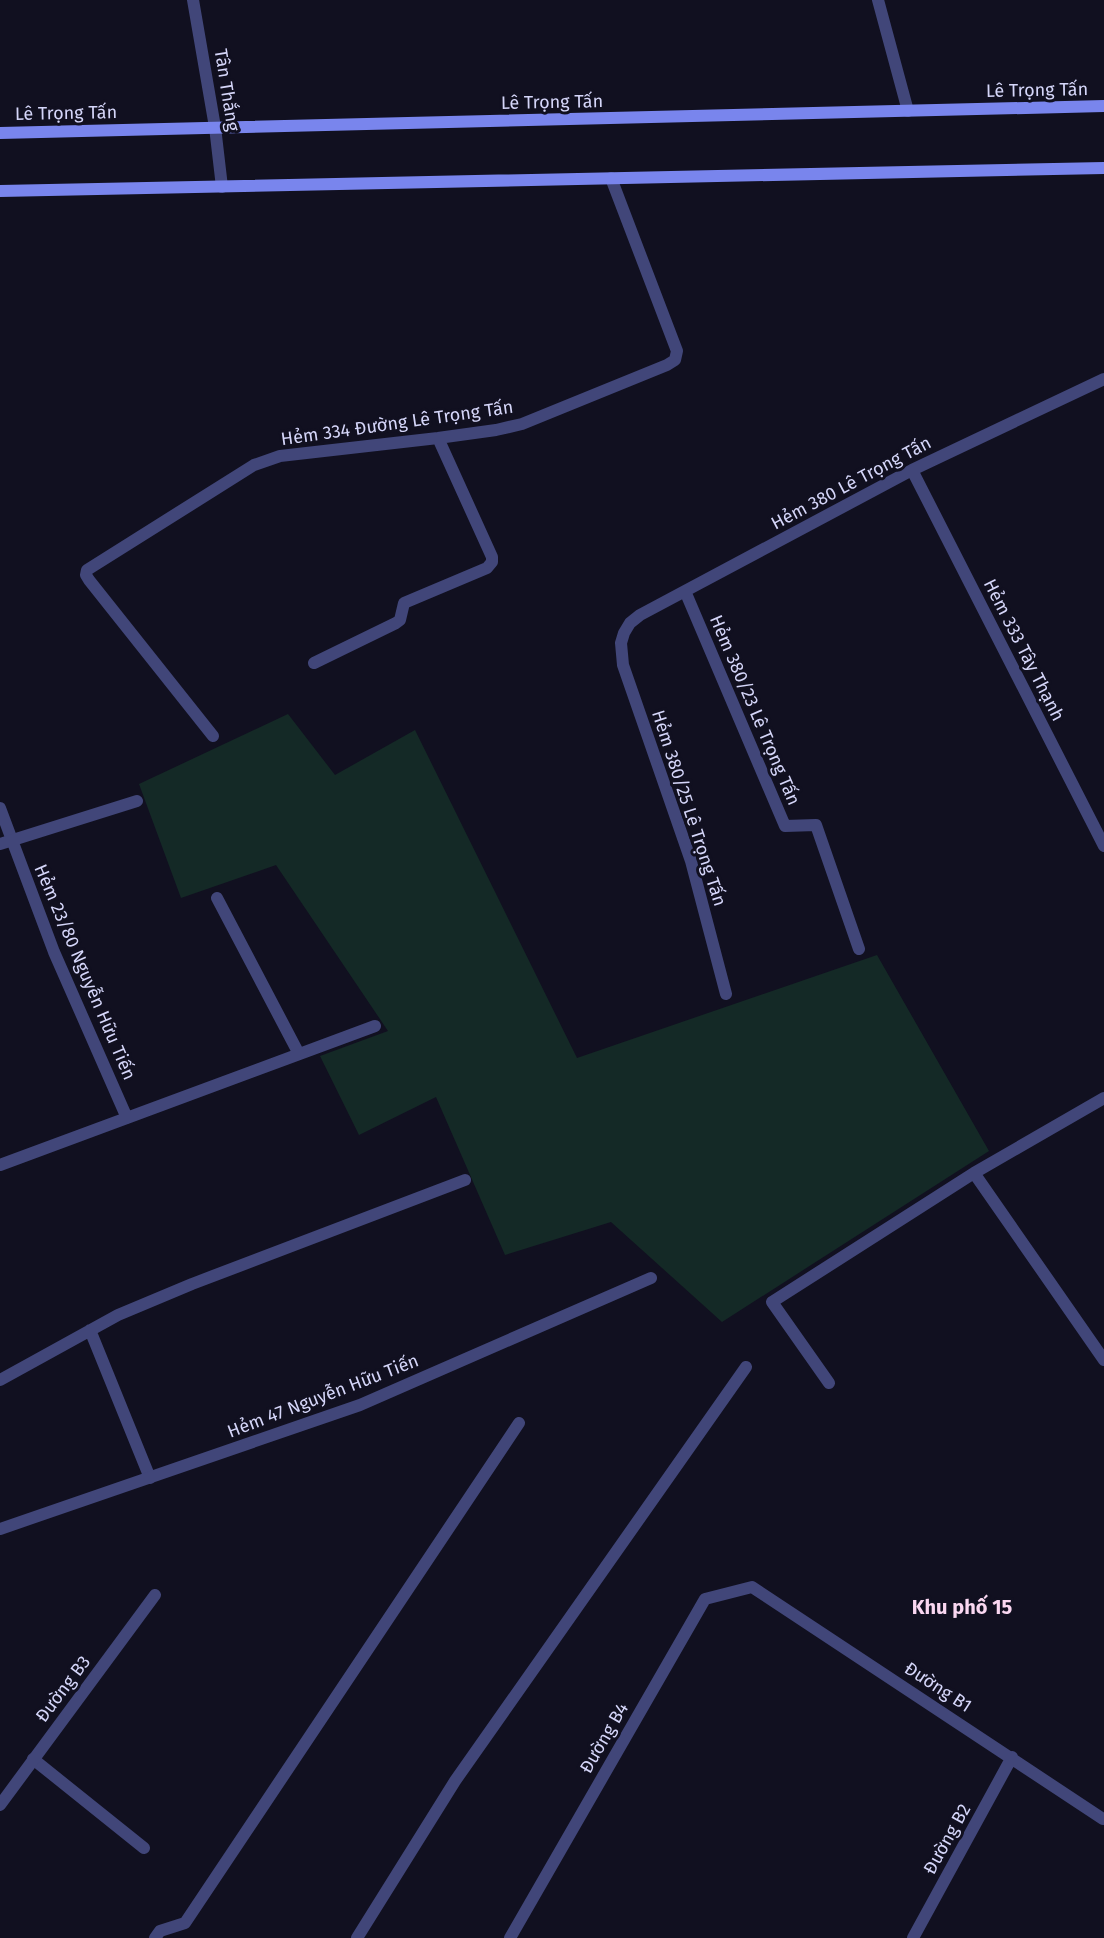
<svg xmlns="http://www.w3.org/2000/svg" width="1104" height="1938" font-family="'Fira Sans',sans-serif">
<rect width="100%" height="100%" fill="#111020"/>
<path fill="#142926" d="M288 714 335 775 415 730 577 1058 877 955 989 1151 722 1322 611 1222 505 1255 436 1097 359 1135 320 1056 388 1031 276 865 181 898 139 784Z"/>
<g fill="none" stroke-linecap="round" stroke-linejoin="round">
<path stroke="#414679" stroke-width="12" d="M912 470 1104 846
M685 591 785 826 816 825 859 949
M314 663 396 623 400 620 404 603 487 568 492 562V557L438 438
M213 736 89 580 86 575 87 570 254 465 280 456 438 438 496 430 522 424 667 365 675 360 677 351 611 178
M0 808 12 840
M726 994 691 861 623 665 621 643 624 633 630 623 640 615 912 470 1104 379
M1104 1098 974 1173 1104 1360
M90 1330 150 1478
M0 1380 118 1315 192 1284 465 1180
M829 1383 772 1302 974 1173
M33 1759 144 1848
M155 1938 160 1931 185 1923 519 1423
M357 1938 455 1781 746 1367"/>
<path stroke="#414679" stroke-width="12" d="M878 0 908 111
M12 840 54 952 127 1118
M0 844 137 801
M217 898 299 1054
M0 1165 375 1026
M0 1529 360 1405 651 1278
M0 1805 155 1595
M510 1938 705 1599 752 1587 1103 1819
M913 1938 1012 1757"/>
<path stroke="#414679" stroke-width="12" d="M193 0 215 127 222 187"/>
<path stroke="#7985ed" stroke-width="12" d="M0 133 1104 106
M0 191 1104 168"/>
</g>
<g text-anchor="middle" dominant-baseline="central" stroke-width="6" stroke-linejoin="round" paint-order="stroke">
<g font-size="18" fill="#d5d6f9" stroke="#111020">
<text transform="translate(227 90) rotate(81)">Tân Thắng</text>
<text transform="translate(1037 90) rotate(-1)">Lê Trọng Tấn</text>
<text transform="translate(552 102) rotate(-1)">Lê Trọng Tấn</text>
<text transform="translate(66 113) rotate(-1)">Lê Trọng Tấn</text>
<text transform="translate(397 423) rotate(-8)">Hẻm 334 Đường Lê Trọng Tấn</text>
<text transform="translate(851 483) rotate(-28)">Hẻm 380 Lê Trọng Tấn</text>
<text transform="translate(1024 650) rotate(63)">Hẻm 333 Tây Thạnh</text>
<text transform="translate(755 710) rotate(67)">Hẻm 380/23 Lê Trọng Tấn</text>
<text transform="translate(689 808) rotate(72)">Hẻm 380/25 Lê Trọng Tấn</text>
<text transform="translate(85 972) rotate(67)">Hẻm 23/80 Nguyễn Hữu Tiến</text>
<text transform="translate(323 1396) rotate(-21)">Hẻm 47 Nguyễn Hữu Tiến</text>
<text transform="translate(938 1687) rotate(33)">Đường B1</text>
<text transform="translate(63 1689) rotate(-53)">Đường B3</text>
<text transform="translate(604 1738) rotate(-60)">Đường B4</text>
<text transform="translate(947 1839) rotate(-61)">Đường B2</text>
</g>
<g font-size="20" font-weight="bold" fill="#fad7f1" stroke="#111020">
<text x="962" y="1607">Khu phố 15</text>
</g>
</g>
</svg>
